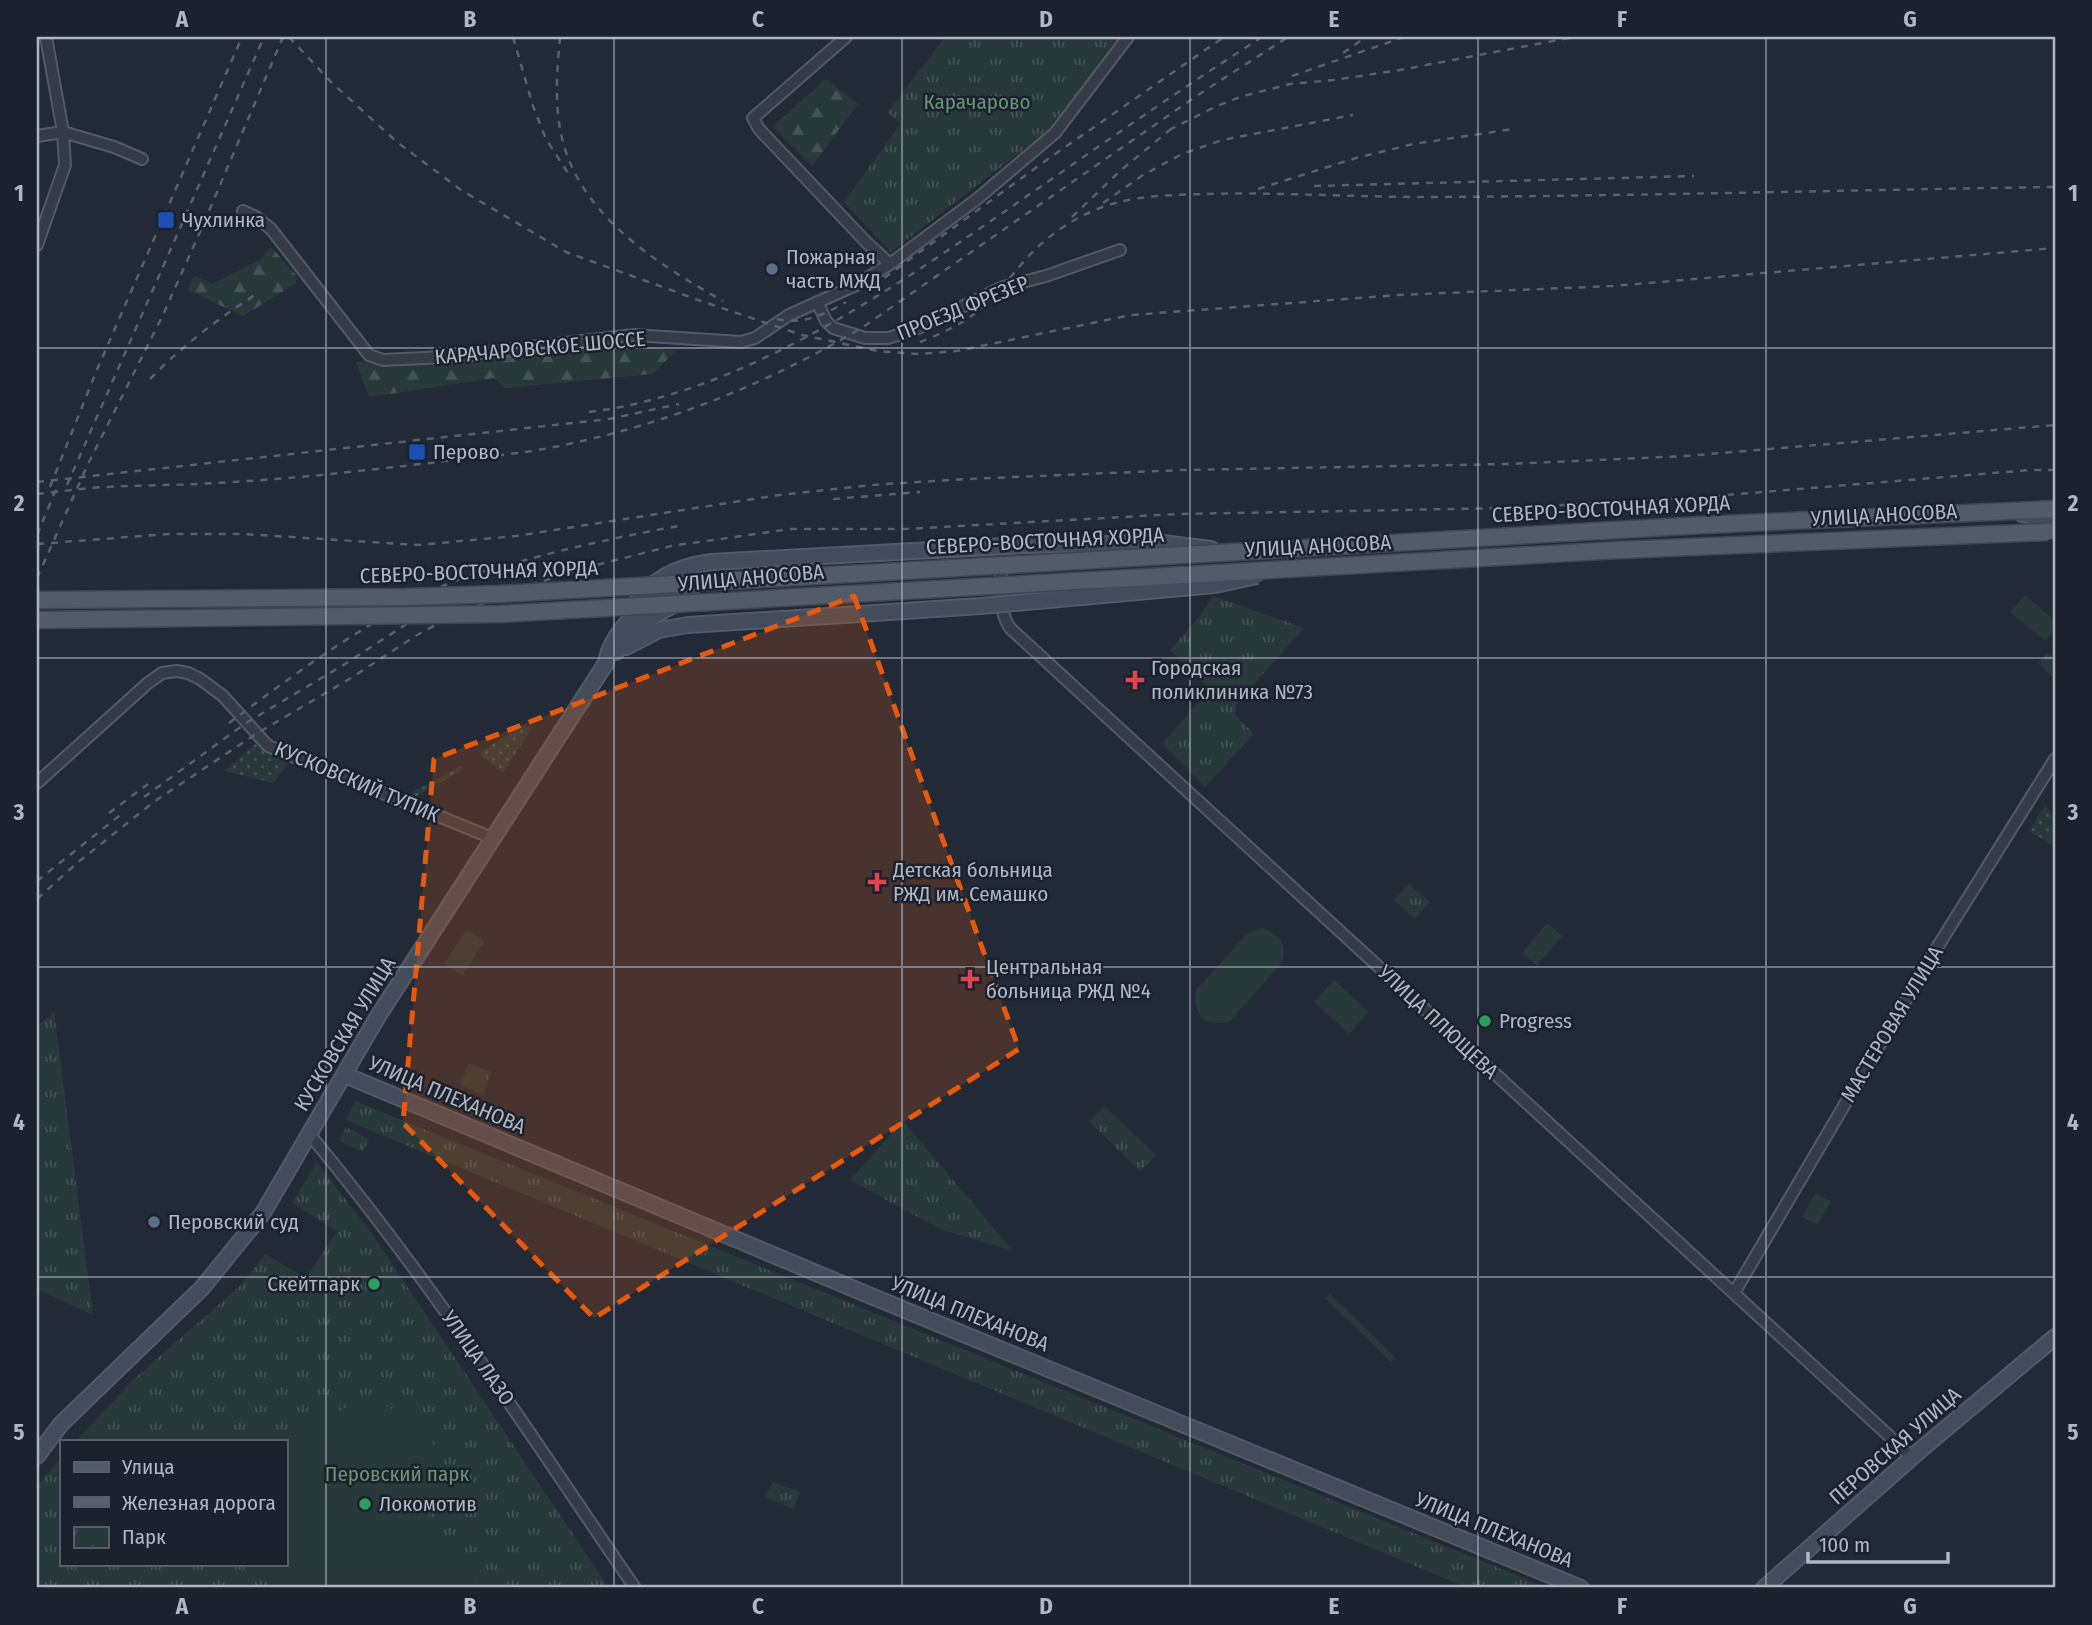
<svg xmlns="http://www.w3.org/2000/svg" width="2092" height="1625" font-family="'Fira Sans Condensed',sans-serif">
<defs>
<pattern id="grass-dots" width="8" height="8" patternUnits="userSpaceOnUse" patternTransform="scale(1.75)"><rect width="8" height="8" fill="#27393b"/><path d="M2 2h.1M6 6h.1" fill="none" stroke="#445356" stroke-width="1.8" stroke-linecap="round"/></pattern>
<pattern id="forest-firs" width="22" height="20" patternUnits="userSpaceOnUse" patternTransform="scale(1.75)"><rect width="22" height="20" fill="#27393b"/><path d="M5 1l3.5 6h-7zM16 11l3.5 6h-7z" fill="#445356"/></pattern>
<pattern id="park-tufts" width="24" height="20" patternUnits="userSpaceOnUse" patternTransform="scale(1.75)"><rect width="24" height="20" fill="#27393b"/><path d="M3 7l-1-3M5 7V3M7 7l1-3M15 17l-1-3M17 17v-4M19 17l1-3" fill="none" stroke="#445356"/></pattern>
</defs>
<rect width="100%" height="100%" fill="#222a37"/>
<path fill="url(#grass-dots)" d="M523 726 532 728 503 773 481 756 480 752Z
M255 744 288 763 273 783 224 771Z
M461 766 463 769 417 796 411 793Z
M2045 805 2055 818V847L2029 831Z"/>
<path fill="url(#forest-firs)" d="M826 79 858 104 812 166 773 126Z
M271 247 298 277 295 284 243 316 188 290 194 276 213 284 261 259Z
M620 343 676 351 652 374 505 388 494 378 369 397 356 362 432 363Z"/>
<path fill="url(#park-tufts)" d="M945 37H1121L1046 132 891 252 844 202 901 123 887 113Z
M1213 596 1304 628 1236 704 1235 715 1254 734 1205 787 1162 744 1210 689 1170 650 1199 617Z
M2048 653 2055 660V674L2052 677 2038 663Z
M1409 884 1430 902 1415 919 1394 900Z
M54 1012 93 1315 37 1289V1026Z
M469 1063 491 1072 483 1095 460 1085Z
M355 1101 1548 1588H1468L346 1120Z
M1104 1106 1156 1155 1140 1171 1089 1121Z
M903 1121 1013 1251 940 1229 850 1180Z
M346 1127 369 1139 363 1152 339 1141Z
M317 1162 370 1231 609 1588H42L37 1580V1486L61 1458V1564H285V1441H76L133 1380 241 1285 265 1254 306 1278 337 1231 292 1203Z
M1330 1294 1395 1357 1391 1362 1326 1299Z
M773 1482 800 1492 793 1509 764 1497Z"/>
<path fill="#27393b" d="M2025 595 2055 621V629L2045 641 2010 612Z
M1547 923 1562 936 1537 966 1522 953Z
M1262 928C1281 935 1287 944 1282 963L1229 1022C1204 1027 1193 1015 1196 990L1248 933Z
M467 929 485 941 462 976 444 964Z
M1334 980 1369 1012 1349 1034 1314 1002Z
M1815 1193 1831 1202 1817 1225 1802 1217Z
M355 1402 365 1416 383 1404 424 1428 462 1494 428 1515 480 1588H300L285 1583 273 1564H285V1444Z"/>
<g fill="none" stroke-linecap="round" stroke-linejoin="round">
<defs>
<path id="street" d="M846 37 753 118 759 129 867 243 890 264
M37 136 63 132 114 147 142 159
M243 211 256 217 271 229 369 355 383 360 444 357 634 335 741 342 755 338 789 315 856 285 890 264 977 199 1055 133 1128 37
M37 245 65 165 63 132 46 37
M817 302 826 321 833 328 865 338H888L912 331 1003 287 1046 276 1120 250
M1001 568C1002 588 998 613 1011 629L1912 1457
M37 783 148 683 162 673 177 671 188 673 200 679 223 696 268 746 492 838
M310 1135C429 1278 530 1434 635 1588
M1734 1293 1933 954 2055 759"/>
<path id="secondary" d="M2022 514 2055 521
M630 611C651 579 675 567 711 562L1025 545 1162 543 1211 549
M626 647 659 630 688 625 844 615
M616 652 644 622 673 605
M345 1075 871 1296 1581 1588
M37 1456 61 1424 202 1288 263 1213 377 1018 606 663C611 627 656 591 692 588
M1764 1588 1925 1446 2055 1337"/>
<path id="primary" d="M1235 552 1703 525 2055 509"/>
</defs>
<use href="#street" stroke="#535966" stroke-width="14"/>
<use href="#secondary" stroke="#535966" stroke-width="18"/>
<use href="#primary" stroke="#3f4551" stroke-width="19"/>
<use href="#street" stroke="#353c48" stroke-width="10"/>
<use href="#secondary" stroke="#444b5b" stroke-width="14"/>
<use href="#primary" stroke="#535b68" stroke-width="16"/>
<path stroke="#57606f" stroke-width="2.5" stroke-dasharray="7 7" stroke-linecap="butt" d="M289 37 331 82 397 142 461 190 566 252 701 301 802 335 878 351 919 354 957 351 1131 315 1398 295 1613 286 2055 248
M513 37 533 106 546 139 568 173
M560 37C557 70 554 105 562 138 580 216 659 265 723 301
M1343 53 1366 37
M1292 76 1404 37
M1169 130 1217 106 1240 97 1290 84 1334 80 1400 70 1574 37
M1314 186 1694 176
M1258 189 1356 158 1413 144 1513 129
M1103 203 1143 175 1182 154 1222 140 1353 115
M1072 217 1120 171 1177 124
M873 286 1048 159 1224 37
M777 319C802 325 824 315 846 302
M920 342C940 334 961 325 978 311 996 296 1010 277 1026 259 1048 234 1083 211 1116 203 1144 195 1176 195 1204 194 1278 192 1351 197 1425 197 1635 196 1845 190 2055 187
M150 379C182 346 219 318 258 293
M589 412C744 393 892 289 1017 203 1098 147 1179 90 1262 37
M37 482 609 419 679 404
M67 485 264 37
M50 487 96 372 242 37
M37 494C59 492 82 488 105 487 148 485 190 485 232 482 301 478 370 470 438 462 480 457 523 454 564 445 670 423 771 382 863 327L1198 95 1288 37
M833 499 920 492
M37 535 57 487
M37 544 168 534H243L418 545 516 536 779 495 871 485 967 479 1182 470 1508 464 1686 456 2055 425
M37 578 88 464 163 315 203 225 283 37
M229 723C296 673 365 622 441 587 466 575 495 568 522 561 575 546 629 535 684 525
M144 797 246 723 345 664 408 623 500 585
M109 813 148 784
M37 881 124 812
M37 899 77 863 155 801 256 734 351 678 417 635 454 615 516 590 577 570 671 546 790 529H905L1178 514 1509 508 1690 498 2030 470H2055"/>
<defs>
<path id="secondary-bridge" d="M844 615 981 606 1215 585 1257 576"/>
<path id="primary-bridge" d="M37 600 406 597 499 594 1235 552
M37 620 501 614 1620 550 2048 532"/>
</defs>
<use href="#secondary-bridge" stroke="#535966" stroke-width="18" stroke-linecap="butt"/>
<use href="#primary-bridge" stroke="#3f4551" stroke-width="19" stroke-linecap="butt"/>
<use href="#secondary-bridge" stroke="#444b5b" stroke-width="14"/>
<use href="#primary-bridge" stroke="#535b68" stroke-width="16"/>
</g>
<path fill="#e8590c" fill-opacity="0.2" stroke="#e8590c" stroke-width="5" stroke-dasharray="14 9" stroke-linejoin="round" d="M854 596 1019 1049 594 1318 403 1123 434 759Z"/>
<path fill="none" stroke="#b0b6c4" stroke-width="2" stroke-opacity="0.55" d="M326 37V1588M614 37V1588M902 37V1588M1190 37V1588M1478 37V1588M1766 37V1588M37 348H2055M37 658H2055M37 967H2055M37 1277H2055"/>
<g fill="#1a4fb4" stroke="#1b212d" stroke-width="2.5">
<rect x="157" y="211" width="18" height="18" rx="3.5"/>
<rect x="408" y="443" width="18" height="18" rx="3.5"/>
</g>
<g fill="#5c6f8a" stroke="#1b212d" stroke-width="2.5">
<circle cx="772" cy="269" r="7"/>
<circle cx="154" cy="1222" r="7"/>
</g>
<g fill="#e0444e" stroke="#1b212d" stroke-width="2.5">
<path d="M1131.5 669.5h7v7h7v7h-7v7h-7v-7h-7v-7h7z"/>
<path d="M873.5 871.5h7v7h7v7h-7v7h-7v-7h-7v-7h7z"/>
<path d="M966.5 968.5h7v7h7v7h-7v7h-7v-7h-7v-7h7z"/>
</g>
<g fill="#2e9e5b" stroke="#1b212d" stroke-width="2.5">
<circle cx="1485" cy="1021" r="7"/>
<circle cx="374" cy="1284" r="7"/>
<circle cx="365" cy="1504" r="7"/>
</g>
<g text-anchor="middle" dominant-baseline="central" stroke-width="5" stroke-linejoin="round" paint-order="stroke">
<g font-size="21" fill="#699475" stroke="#1b212d">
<text x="977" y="102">Карачарово</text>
<text x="397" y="1474">Перовский парк</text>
</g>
<g font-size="21" fill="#b0b6c4" stroke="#1b212d" text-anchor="start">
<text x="182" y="220">Чухлинка</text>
<text x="786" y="257">Пожарная<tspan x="786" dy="24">часть МЖД</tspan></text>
<text x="433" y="452">Перово</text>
<text x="1151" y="668">Городская<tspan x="1151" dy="24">поликлиника №73</tspan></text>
<text x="893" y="870">Детская больница<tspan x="893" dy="24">РЖД им. Семашко</tspan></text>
<text x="986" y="967">Центральная<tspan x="986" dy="24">больница РЖД №4</tspan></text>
<text x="1499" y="1021">Progress</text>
<text x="168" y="1222">Перовский суд</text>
<text x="360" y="1284" text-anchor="end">Скейтпарк</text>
<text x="379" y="1504">Локомотив</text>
</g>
<g font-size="21" fill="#b0b6c4" stroke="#1b212d">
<text transform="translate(963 308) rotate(-22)">ПРОЕЗД ФРЕЗЕР</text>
<text transform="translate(540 348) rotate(-5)">КАРАЧАРОВСКОЕ ШОССЕ</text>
<text transform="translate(1611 509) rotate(-3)">СЕВЕРО-ВОСТОЧНАЯ ХОРДА</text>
<text transform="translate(1884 515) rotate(-3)">УЛИЦА АНОСОВА</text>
<text transform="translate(1045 541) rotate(-3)">СЕВЕРО-ВОСТОЧНАЯ ХОРДА</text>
<text transform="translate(1318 546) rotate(-3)">УЛИЦА АНОСОВА</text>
<text transform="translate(479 572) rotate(-2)">СЕВЕРО-ВОСТОЧНАЯ ХОРДА</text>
<text transform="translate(751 578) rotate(-5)">УЛИЦА АНОСОВА</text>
<text transform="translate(357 782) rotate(23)">КУСКОВСКИЙ ТУПИК</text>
<text transform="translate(1438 1022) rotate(43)">УЛИЦА ПЛЮЩЕВА</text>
<text transform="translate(1892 1024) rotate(-59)">МАСТЕРОВАЯ УЛИЦА</text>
<text transform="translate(345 1034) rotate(-59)">КУСКОВСКАЯ УЛИЦА</text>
<text transform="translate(447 1095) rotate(23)">УЛИЦА ПЛЕХАНОВА</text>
<text transform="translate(970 1314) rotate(22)">УЛИЦА ПЛЕХАНОВА</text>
<text transform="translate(478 1358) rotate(55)">УЛИЦА ЛАЗО</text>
<text transform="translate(1895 1446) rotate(-41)">ПЕРОВСКАЯ УЛИЦА</text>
<text transform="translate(1494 1530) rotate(22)">УЛИЦА ПЛЕХАНОВА</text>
</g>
</g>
<rect width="2092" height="1625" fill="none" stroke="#1b212d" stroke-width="77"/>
<rect x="60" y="1440" width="228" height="126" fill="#1b212d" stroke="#575d69" stroke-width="2"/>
<rect x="74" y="1462" width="35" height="10" fill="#535b68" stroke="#575d69" stroke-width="2"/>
<text x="122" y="1474" font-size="21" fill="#b0b6c4">Улица</text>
<rect x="74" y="1497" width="35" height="10" fill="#57606f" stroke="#575d69" stroke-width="2"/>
<text x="122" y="1510" font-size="21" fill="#b0b6c4">Железная дорога</text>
<rect x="74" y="1527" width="35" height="21" fill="url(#park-tufts)" stroke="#575d69" stroke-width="2"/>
<text x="122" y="1544" font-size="21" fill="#b0b6c4">Парк</text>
<path d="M1808 1552v10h140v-10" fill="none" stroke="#b0b6c4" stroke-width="3.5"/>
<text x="1819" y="1552" font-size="21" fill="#b0b6c4" stroke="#1b212d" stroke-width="5" paint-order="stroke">100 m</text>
<rect x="38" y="38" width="2016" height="1548" fill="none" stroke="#b0b6c4" stroke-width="2.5"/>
<g font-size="23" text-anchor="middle" font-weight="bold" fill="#b0b6c4">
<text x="182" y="27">A</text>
<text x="470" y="27">B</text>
<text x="758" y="27">C</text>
<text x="1046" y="27">D</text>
<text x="1334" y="27">E</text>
<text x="1622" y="27">F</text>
<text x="1910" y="27">G</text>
<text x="19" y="201">1</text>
<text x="2073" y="201">1</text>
<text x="19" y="511">2</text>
<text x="2073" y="511">2</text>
<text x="19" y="820">3</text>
<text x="2073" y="820">3</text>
<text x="19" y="1130">4</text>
<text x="2073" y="1130">4</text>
<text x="19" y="1440">5</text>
<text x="2073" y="1440">5</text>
<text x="182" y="1614">A</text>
<text x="470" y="1614">B</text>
<text x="758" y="1614">C</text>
<text x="1046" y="1614">D</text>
<text x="1334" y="1614">E</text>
<text x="1622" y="1614">F</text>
<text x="1910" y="1614">G</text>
</g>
</svg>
